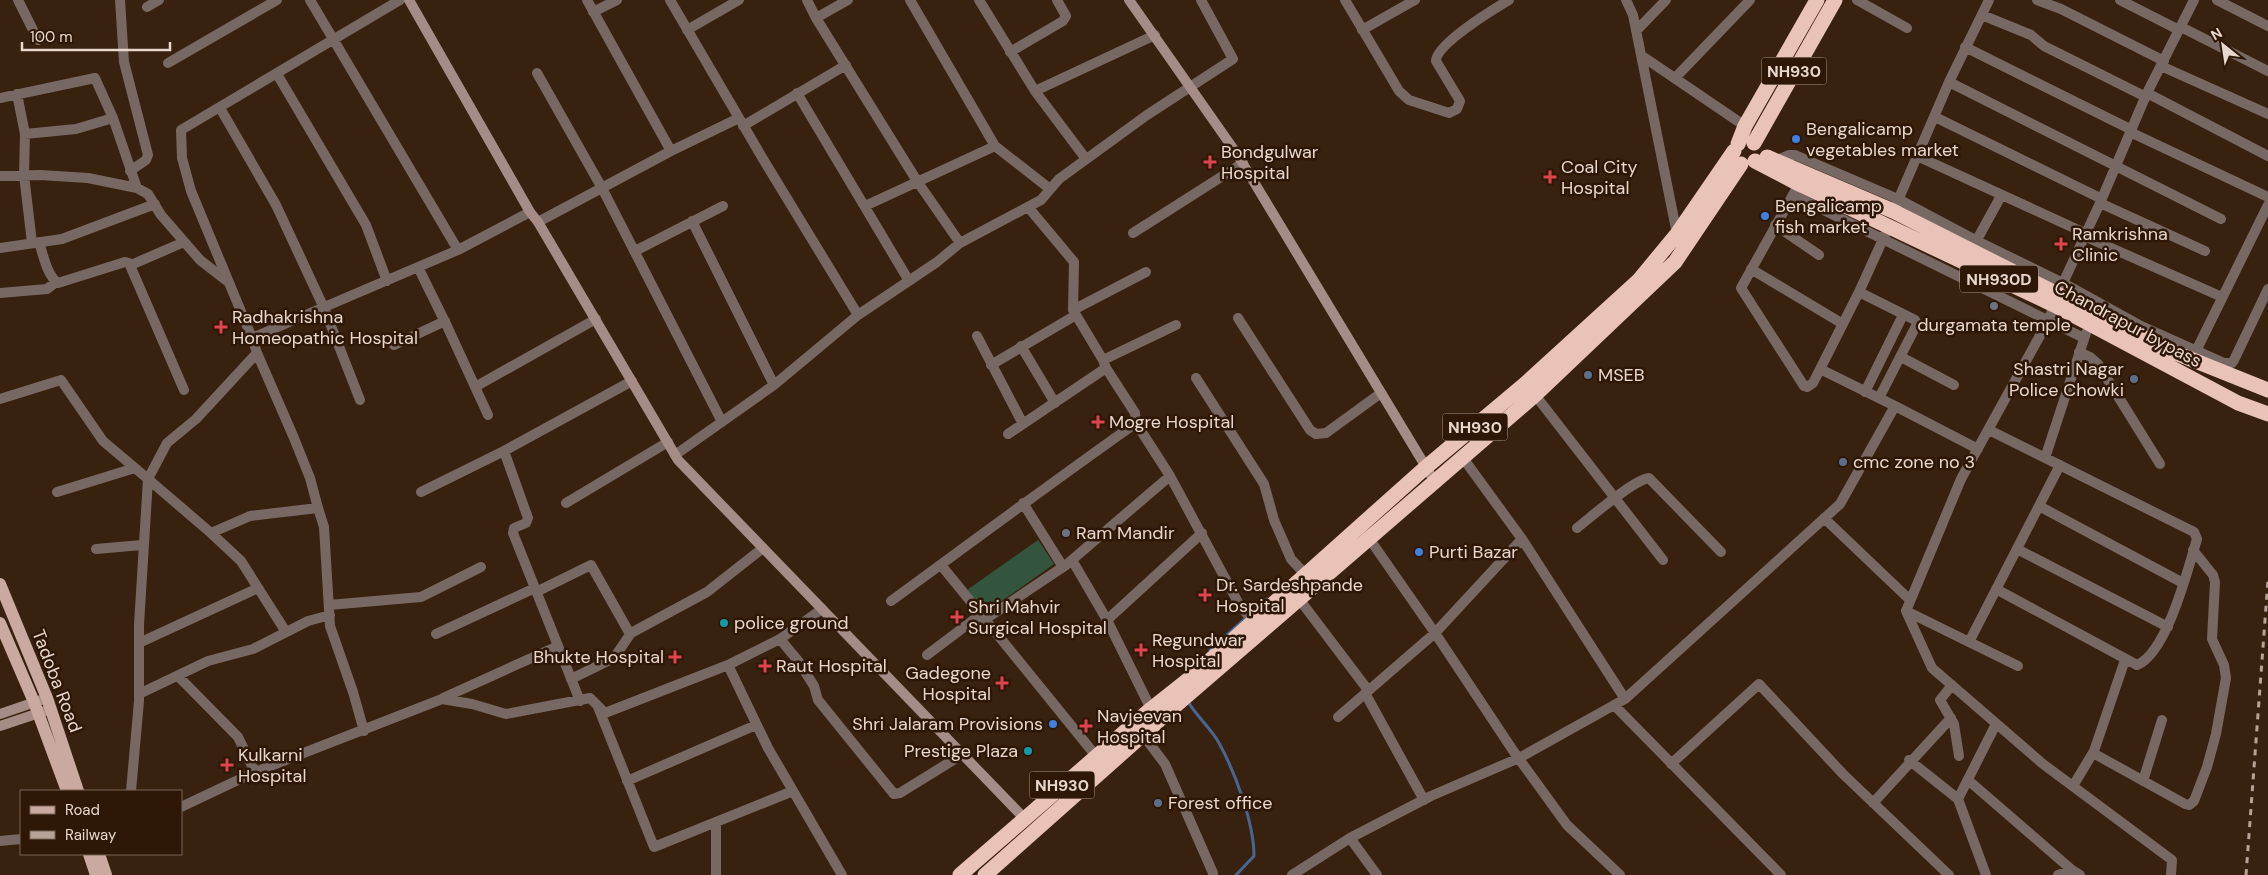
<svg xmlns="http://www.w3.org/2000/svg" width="2268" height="875" font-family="'DM Sans',sans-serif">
<rect width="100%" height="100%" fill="#39210f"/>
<path fill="#33553e" d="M1038 540 1054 564 985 613 967 590Z"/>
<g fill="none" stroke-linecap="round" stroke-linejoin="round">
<path stroke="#476694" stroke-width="3" d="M1210 650 1267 599
M1187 700C1196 716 1211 728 1219 743 1235 772 1254 823 1254 856L1236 875"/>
<path stroke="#786864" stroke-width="10" d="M18 0 38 40
M120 0 124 62 148 155 146 160 130 171
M310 0 458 250
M587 0 671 151
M670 0 763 159 858 315
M807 0 816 18 917 181 960 243
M910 0 995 146 1050 189
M979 0 1035 91 1086 159
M1345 0 1399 91 1409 100 1449 113 1457 109 1460 101 1436 61C1436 44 1494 9 1509 0
M1626 0 1633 15 1677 234
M1857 0 1907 28
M2037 0 2061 9 2164 61
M2120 0 2179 30
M2217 0 2268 26
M147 7 159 0
M593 12 617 0
M1982 15 2031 35 2044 46 2146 97
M816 18 848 0
M2181 27 2268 71
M687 30 739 0
M1362 30 1415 0
M1636 31 1666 0
M1965 47 2132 130
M1010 52 1063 21 1066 16 1057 0
M1642 56 1745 126
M168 63 277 0
M2161 66 2268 114
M537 73 602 188 722 422
M277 74 366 225 387 281
M1675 78 1750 0
M1949 82 2221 219
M1035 91 1155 35
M797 93 909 281
M2147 93 2268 156
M17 94 25 134 24 175 32 243
M0 98 95 78 113 118 137 188
M220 108 276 205 324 308 360 400
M1935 117 2102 199
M743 126 846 65
M2130 132 2268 197
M25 134 76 129 113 118
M1917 156 2085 233
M1775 161 1789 155H1795L1898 199 1977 241 2063 283 2139 325 2224 363H2232L2234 360 2268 289
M0 176 40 175 88 178 137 188 148 194 161 215 200 260 227 281
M1799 184 1741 288 1804 386 1807 387 1813 383 1859 292 1889 226
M1793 195 2084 338
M2100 203 2205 251
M1896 205 1949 82 1989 0
M865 206 995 146
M1028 207 1074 262 1073 310 1103 360 1106 368 1135 413 1136 423 1170 476 1240 606 1253 621
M692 221 774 385
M538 222 671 151 739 118
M1775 225 1819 255
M1133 233 1243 163
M2084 236 2222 297
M39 242C43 254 47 276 58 283L125 262 129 263 184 390
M1974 245 2001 196
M0 248 62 239 155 204
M635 251 723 206
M131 265 184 242
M418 267 447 326 488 415
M1751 269 1843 324
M1859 292 1915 320 1917 324 1879 398
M0 293 47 289 56 282
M1073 310 1146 272
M1238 318 1310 430 1316 434 1326 433 1381 393
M977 336 1023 424
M252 338 191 191 182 158 181 130 400 0
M394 345 445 321
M1021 346 1055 403
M2196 351 2268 205
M2079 352 2090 357 2098 364 2160 464
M257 353 294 438 310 478 318 508 324 527 330 626 353 692 364 731
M1901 357 1954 385
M1103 360 1176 325
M991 365 1076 315
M1820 369 1895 406
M1196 378 1264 484 1274 520 1291 559 1305 574
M475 387 596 319
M1532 391 1663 560
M1865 392 1903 315
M0 399 61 380 103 441 148 479 167 443 196 419 257 353 252 338 458 250 530 212
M1989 430 2194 532 2197 539C2188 569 2167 653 2137 665L1996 589
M1008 434 1106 368
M504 451 528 518 526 523 514 528 513 533 580 701
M675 455 774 385 858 315 937 262 960 243 1041 200 1059 179 1147 115 1233 59 1201 0
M1463 458 1522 539 1625 699
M2045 458 2086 333
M148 479 211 533 241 561 286 632
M57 492 135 468
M421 492 504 451 632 381
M566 503 668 442
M1023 503 1063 567
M2039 506 2183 583
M1824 518 1910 600
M1577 528C1591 517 1633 480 1649 478L1721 552
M211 533 250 516 318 508
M1366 534 1435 633 1514 752 1567 825 1620 875
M96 549 142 545
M2017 549 2168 627
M1072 560 1107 620 1151 709
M941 565 1096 756
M536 592 591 565 630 634
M1296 595 1368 690
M891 601C973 541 1054 481 1136 423
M329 605 421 597 481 567
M1906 611 2018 666
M984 620 1066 565 1170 476
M1107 620 1202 533
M436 634 535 588
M780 639 799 662 814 686 818 700 894 794 900 793 963 754
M1969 642 2060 465
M139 643 258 588
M927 655 980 615
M728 665 768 748 842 875
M178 676 238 737 255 772
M571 679 614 658 631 633 707 592 763 548
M1952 685 1940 700 1954 724 1959 756
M1365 693 1424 800
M139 694 208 661 253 649 308 621 330 615
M443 698 558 646
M1614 705 1781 875
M598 707 654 847 793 791
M1338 717 1435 633 1522 539
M1143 735 1165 764 1213 873
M2093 753 2185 804 2189 805 2194 801 2207 767 2216 734 2226 678 2224 665 2212 639 2215 582 2213 575 2193 550
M1909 760 1958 799 1986 875
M1671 764 1759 684 1843 774 1949 875
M1968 780 2072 870
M627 781 756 725
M2143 781 2162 720
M2073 786 2094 751 2125 660
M131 791 139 701V625L148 479
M1958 799 1996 724
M1873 803 1951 718
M181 807 255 772 442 699 472 704 506 714 590 698 605 713 728 665 780 639 822 609
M716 823V875
M0 841 21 839
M1292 875 1350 838
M1377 875 1350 838 1431 796 1519 758 1625 699 1840 504 1895 406 1978 449
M2058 875 2072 870 2080 875
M2171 875 2172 860 2043 764 1932 668 1906 611 1961 479 2048 321 2063 283 2100 203 2147 93 2194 0"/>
<path stroke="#a58c86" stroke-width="10" d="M409 0 530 212 538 222 678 460 1024 818
M1129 0 1237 154 1435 482
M0 714 47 698
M0 726 45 711"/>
<path stroke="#c9a9a0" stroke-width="12" d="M0 584 47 698 78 791
M0 623 34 702 67 791
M89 854 96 875
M99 854 106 875"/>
<path stroke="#e9c2b8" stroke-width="15" d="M1754 143 1835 0
M1738 144 1745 126 1817 0
M1767 157 1893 211 2168 350 2268 390
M1755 161 1799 184 2054 305 2238 403 2268 414
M960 875 1151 709 1190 678 1425 468 1525 384 1639 280 1677 234 1734 151
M985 875 1174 707 1535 395 1675 262 1741 164"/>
<path stroke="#b6a296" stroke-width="3" stroke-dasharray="6 6" stroke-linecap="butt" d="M2246 875 2268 580"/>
</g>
<g fill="#3f7fe0" stroke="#2e1706" stroke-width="2">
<circle cx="1796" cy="139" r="5"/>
<circle cx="1765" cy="216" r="5"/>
<circle cx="1419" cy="552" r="5"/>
<circle cx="1053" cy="724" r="5"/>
</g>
<g fill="#e0444e" stroke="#2e1706" stroke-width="2">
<path d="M1207.5 154.5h5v5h5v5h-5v5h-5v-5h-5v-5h5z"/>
<path d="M1547.5 169.5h5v5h5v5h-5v5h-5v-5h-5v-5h5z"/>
<path d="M2058.5 236.5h5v5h5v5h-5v5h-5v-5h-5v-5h5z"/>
<path d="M218.5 319.5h5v5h5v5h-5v5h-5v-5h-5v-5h5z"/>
<path d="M1095.5 414.5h5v5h5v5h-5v5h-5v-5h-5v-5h5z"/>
<path d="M1202.5 587.5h5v5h5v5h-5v5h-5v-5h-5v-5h5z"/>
<path d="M954.5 609.5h5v5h5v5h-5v5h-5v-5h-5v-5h5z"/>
<path d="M1138.5 642.5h5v5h5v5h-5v5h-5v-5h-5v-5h5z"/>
<path d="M672.5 649.5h5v5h5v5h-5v5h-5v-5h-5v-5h5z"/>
<path d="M762.5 658.5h5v5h5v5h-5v5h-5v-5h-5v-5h5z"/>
<path d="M999.5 675.5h5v5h5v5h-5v5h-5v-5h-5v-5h5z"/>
<path d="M1083.5 718.5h5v5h5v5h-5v5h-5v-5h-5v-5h5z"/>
<path d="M224.5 757.5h5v5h5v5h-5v5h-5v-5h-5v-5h5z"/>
</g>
<g fill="#6b7280" stroke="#2e1706" stroke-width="2">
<circle cx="1994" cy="306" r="5"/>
<circle cx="1066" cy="533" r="5"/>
</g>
<g fill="#5c6f8a" stroke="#2e1706" stroke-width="2">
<circle cx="1588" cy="375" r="5"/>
<circle cx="2134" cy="379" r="5"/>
<circle cx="1843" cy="462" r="5"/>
<circle cx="1158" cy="803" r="5"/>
</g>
<g fill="#0f9aa8" stroke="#2e1706" stroke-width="2">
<circle cx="724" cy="623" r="5"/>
<circle cx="1028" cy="751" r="5"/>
</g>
<g text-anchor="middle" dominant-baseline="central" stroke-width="5" stroke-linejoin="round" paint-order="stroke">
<g fill="#2e1706" stroke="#b09d91" stroke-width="1">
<rect x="1761.5" y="57.5" width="65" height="27" rx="4"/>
<rect x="1960" y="265.5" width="78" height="27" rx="4"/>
<rect x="1442.5" y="413.5" width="65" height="27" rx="4"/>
<rect x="1029.5" y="771.5" width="65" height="27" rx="4"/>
</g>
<g font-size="16" font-weight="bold" fill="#e8d7cd">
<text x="1794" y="71">NH930</text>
<text x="1999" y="279">NH930D</text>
<text x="1475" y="427">NH930</text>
<text x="1062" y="785">NH930</text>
</g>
<g font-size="18" fill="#e8d7cd" stroke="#2e1706" text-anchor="start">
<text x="1806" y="129">Bengalicamp<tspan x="1806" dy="21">vegetables market</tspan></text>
<text x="1221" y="152">Bondgulwar<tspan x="1221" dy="21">Hospital</tspan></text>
<text x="1561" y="167">Coal City<tspan x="1561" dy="21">Hospital</tspan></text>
<text x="1775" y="206">Bengalicamp<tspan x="1775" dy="21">fish market</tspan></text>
<text x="2072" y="234">Ramkrishna<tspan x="2072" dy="21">Clinic</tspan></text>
<text x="232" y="317">Radhakrishna<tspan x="232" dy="21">Homeopathic Hospital</tspan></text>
<text x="1994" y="325" text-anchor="middle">durgamata temple</text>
<text x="2124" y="369" text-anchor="end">Shastri Nagar<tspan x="2124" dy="21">Police Chowki</tspan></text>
<text x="1598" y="375">MSEB</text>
<text x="1109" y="422">Mogre Hospital</text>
<text x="1853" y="462">cmc zone no 3</text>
<text x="1076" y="533">Ram Mandir</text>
<text x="1429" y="552">Purti Bazar</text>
<text x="1216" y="585">Dr. Sardeshpande<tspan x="1216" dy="21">Hospital</tspan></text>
<text x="968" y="607">Shri Mahvir<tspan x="968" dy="21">Surgical Hospital</tspan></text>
<text x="734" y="623">police ground</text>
<text x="1152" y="640">Regundwar<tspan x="1152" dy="21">Hospital</tspan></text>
<text x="664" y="657" text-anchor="end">Bhukte Hospital</text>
<text x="776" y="666">Raut Hospital</text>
<text x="991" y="673" text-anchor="end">Gadegone<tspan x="991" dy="21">Hospital</tspan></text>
<text x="1097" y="716">Navjeevan<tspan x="1097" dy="21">Hospital</tspan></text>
<text x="1043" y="724" text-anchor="end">Shri Jalaram Provisions</text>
<text x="1018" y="751" text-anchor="end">Prestige Plaza</text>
<text x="238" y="755">Kulkarni<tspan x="238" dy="21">Hospital</tspan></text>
<text x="1168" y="803">Forest office</text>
</g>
<g font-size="18" fill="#e8d7cd" stroke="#2e1706">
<text transform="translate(2128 324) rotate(28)">Chandrapur bypass</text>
<text transform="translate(57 681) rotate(69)">Tadoba Road</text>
</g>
</g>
<rect x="20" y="790" width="162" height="65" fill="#2e1706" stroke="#786456"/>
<rect x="30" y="806" width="25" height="8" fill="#c9a9a0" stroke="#786456"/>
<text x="65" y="815" font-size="15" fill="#e8d7cd">Road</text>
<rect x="30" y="831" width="25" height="8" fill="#b6a296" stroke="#786456"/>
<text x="65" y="840" font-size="15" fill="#e8d7cd">Railway</text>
<g transform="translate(2223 45) rotate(330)" stroke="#2e1706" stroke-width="4" paint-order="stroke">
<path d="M0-4L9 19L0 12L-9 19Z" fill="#e8d7cd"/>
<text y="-8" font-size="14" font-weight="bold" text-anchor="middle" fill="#e8d7cd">N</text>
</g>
<path d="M22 42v8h148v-8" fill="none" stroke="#e8d7cd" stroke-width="2.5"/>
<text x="30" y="42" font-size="15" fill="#e8d7cd" stroke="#2e1706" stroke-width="4" paint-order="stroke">100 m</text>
</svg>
